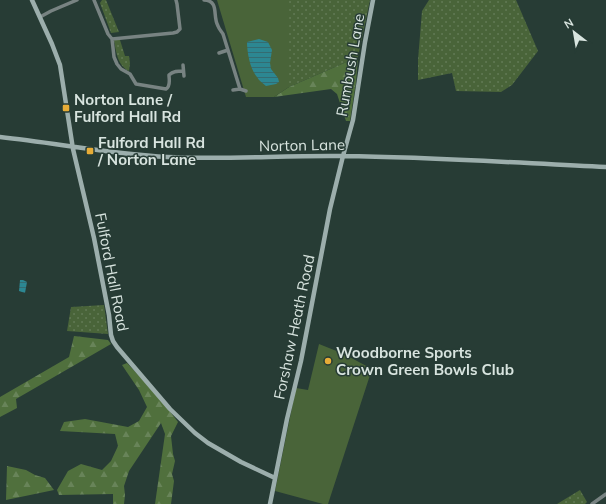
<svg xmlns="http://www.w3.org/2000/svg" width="606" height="504" font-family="Mulish,sans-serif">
<defs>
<pattern id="grass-dots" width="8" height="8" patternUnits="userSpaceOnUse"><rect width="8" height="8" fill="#496439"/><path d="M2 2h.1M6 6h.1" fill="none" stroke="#627a55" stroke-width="1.8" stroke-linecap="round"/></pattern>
<pattern id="forest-firs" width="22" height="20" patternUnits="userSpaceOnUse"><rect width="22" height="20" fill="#50703d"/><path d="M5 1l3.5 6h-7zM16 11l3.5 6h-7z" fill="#688459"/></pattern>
<pattern id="water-rules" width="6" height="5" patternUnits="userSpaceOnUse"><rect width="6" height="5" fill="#2c8792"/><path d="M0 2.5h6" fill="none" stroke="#346c72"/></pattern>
</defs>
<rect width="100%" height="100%" fill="#273c35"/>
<path fill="url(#grass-dots)" d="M102 0H106L119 32 111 33 100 3Z
M289 0H370L358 57 289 87Z
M429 0H516L538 51 512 85 501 92 456 91 452 73 418 80V60L422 11Z
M114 40H120L125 56H129L130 63 129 71C118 66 116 52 114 40Z
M104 305 108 334 67 331 71 307Z
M580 490 587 502 585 504H557Z"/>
<path fill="url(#forest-firs)" d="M358 57 356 82 350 121H346L337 94 331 89 274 97 289 87Z
M74 336 108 340 111 344 16 399 17 408 0 417V397L69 357Z
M127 363 159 397 178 422 171 436 173 454 175 461 172 474 174 481 171 504H155L165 434 161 423 129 471 124 486 125 495 124 504H113V494L59 495 57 490 68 471 81 464 102 470 111 461 118 446 115 434 60 431 64 422 85 419 128 427 139 421 147 407 139 390 122 365Z
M7 466 26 470 35 475 45 478 54 490 6 500Z"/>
<path fill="#496439" d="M217 0H289V87L274 97H246Z
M319 344 344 354 372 369 328 504H323L275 491 296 388 308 390Z"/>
<path fill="url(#water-rules)" d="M259 39 268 42 272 50 270 63 271 69 278 78 279 82 276 84 266 86C263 83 259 81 257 77 250 69 247 52 247 42Z
M20 280H23L27 282 25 293 19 291Z"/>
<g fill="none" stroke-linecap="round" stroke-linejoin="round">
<path stroke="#788382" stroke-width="3.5" d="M94 0 108 34 112 39 173 33 177 32 180 29 177 4 176 0
M204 0C220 1 212 16 218 26 219 29 221 31 223 34L240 89
M40 17 51 11 77 0
M112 39 114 57 117 64 121 69 130 74 136 84 166 89C171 86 169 79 169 75 173 71 178 71 183 71
M219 53 228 50
M183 65 184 76
M233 90 240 89 246 91
M592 504 606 494"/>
<path stroke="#9caeac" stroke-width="4.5" d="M32 0 52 44 60 65 73 149 94 238 109 315 111 335 113 341 117 347 170 409 195 433 208 443 241 462 275 478
M0 137C56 143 111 154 167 157 226 160 285 155 344 156 431 157 519 163 606 167
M270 504 287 419 301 361 330 209 343 156 353 120 365 42 373 0"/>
</g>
<g fill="#e7ac37" stroke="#273c35" stroke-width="1.5">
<rect x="62" y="104" width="8" height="8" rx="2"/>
<rect x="86" y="147" width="8" height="8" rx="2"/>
<circle cx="328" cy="361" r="4"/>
</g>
<g text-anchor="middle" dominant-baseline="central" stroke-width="3" stroke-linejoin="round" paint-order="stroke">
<g font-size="15" fill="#d8e4df" stroke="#273c35">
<text transform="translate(350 65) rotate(-80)">Rumbush Lane</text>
<text transform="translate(302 145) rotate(-1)">Norton Lane</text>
<text transform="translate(112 272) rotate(79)">Fulford Hall Road</text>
<text transform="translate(294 327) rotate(-78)">Forshaw Heath Road</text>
</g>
<g font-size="15" font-weight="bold" fill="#d8e4df" stroke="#273c35" text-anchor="start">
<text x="74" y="99">Norton Lane /<tspan x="74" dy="17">Fulford Hall Rd</tspan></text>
<text x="98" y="142">Fulford Hall Rd<tspan x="98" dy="17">/ Norton Lane</tspan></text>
<text x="336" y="352">Woodborne Sports<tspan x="336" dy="17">Crown Green Bowls Club</tspan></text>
</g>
</g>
<g transform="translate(574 32) rotate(329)" stroke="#273c35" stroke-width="3" paint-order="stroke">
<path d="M0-3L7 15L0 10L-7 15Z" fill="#d8e4df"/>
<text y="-6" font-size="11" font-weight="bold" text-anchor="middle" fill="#d8e4df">N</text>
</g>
</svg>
